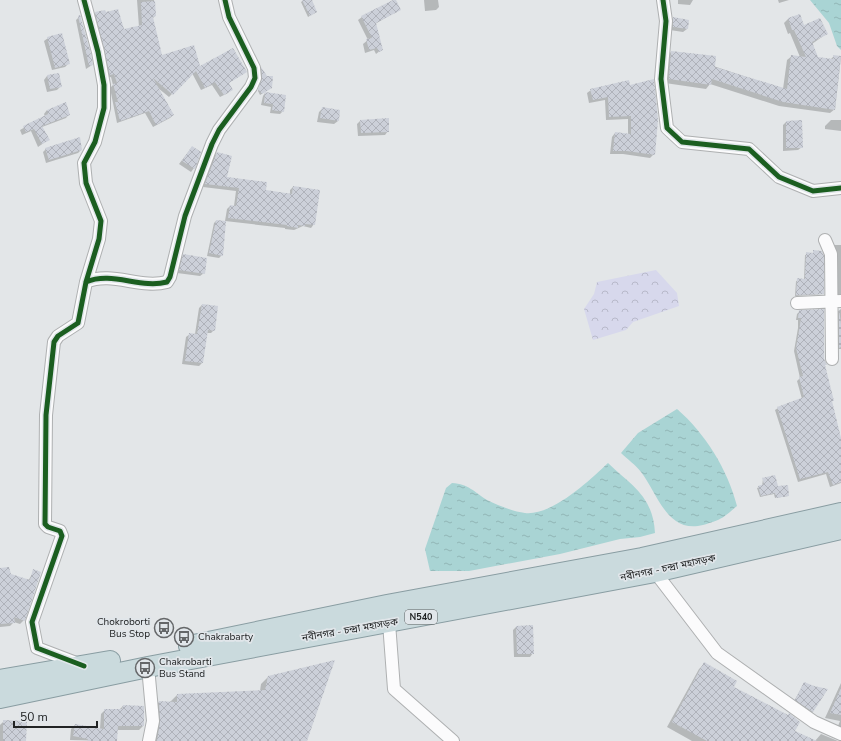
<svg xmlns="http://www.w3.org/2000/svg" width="841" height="741" font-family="'Nunito Sans','Noto Sans Bengali',sans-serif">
<defs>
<pattern id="forest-crowns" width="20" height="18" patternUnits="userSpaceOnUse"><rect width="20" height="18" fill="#d7d8ec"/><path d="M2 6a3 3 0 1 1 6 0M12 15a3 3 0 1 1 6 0" fill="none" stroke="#b8b9ca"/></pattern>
<pattern id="water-ripples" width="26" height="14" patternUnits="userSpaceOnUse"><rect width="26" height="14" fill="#a9d4d4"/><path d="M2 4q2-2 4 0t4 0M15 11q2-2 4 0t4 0" fill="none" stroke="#91b6b6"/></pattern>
<pattern id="building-cross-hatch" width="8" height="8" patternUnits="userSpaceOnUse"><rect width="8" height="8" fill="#ccd0d9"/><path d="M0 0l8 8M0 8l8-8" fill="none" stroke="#afb2ba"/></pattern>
</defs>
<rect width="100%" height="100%" fill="#e3e6e8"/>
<path fill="url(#forest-crowns)" d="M656 270 677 293 679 306 633 322 626 330 593 340 584 309 594 294 597 282Z"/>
<path fill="url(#water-ripples)" d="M810 0H841V50L837 46 829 23Z
M677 409C705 433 728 470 737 506 723 518 721 520 703 525 667 534 658 494 641 472 636 465 627 459 621 453L638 433Z
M608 463C632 486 653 496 655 533L640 537 620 539 560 554 469 571H430L425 549 446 488 452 483C469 484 474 492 487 500 498 505 513 512 525 513 552 516 590 480 608 463Z"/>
<path fill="#0003" d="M137 0H154L155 16 152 19 161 56 199 68 228 84V93L220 97 212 85 201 90 192 73 169 97 158 88 173 115 170 118 153 127 145 113 117 123 110 88 113 85 111 77 107 78 92 16 96 13 123 31 139 27Z
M304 0H311L316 12 308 17 301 2Z
M424 0H438L439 7 436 10 425 11Z
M678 0H693L690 5 678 4Z
M778 0H789L779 3Z
M399 10 375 24 381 50 376 54 374 50 365 53 363 44 368 40 358 20 362 17Z
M799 15 803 27 826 34 812 44 818 58 830 60 834 56 841 57 835 109 830 113 779 106 710 84 706 89 665 83 667 56 671 52 783 89 787 60 792 56 800 57 790 33 788 34 784 23 788 19Z
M79 17 92 65 86 69 76 20Z
M673 18 687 29 683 32 670 30V21Z
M48 38 68 64 65 67 52 70 44 41Z
M261 68 269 89 260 95 258 91 261 80Z
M58 74 61 86 57 90 47 92 44 80 47 76Z
M630 86 654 154 650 158 623 154H610L612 137 615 133 628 135V119L606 120 605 100 589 103 587 93 591 90Z
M265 93 283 111 280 114 270 113 271 107 261 105 263 96Z
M322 109 338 121 334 124 317 122 319 112Z
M47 110 69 114 66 118 42 127 48 140 38 147 31 131 22 135 20 130 45 116 44 114Z
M831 120H841V131L825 129V126Z
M360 121 388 131 385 135 358 136 357 124Z
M801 121 802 147 798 150 783 151V125L786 122Z
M192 147 200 152 194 168 191 172 179 164Z
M46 149 81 150 78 153 46 163 43 152Z
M217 153 226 177 265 191 290 194V190L293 187 314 224 311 228 303 226 294 230 285 229V228L225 221 227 209 230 206H234L236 191 203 187 214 156Z
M216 221 222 255 219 258 207 256 214 223Z
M835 245H841V296H837L833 248Z
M814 251 823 294 795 296 796 281 804 280 805 255 812 254Z
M184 255 204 273 200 276 177 273 180 259Z
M202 305 217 307 214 330 211 333H206L202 363 199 366 182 364 186 337 190 334H195L199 308Z
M841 309V349H837V312Z
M800 311 826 364 824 366 833 400 831 403 841 445V483L830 487 826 474 798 482 775 410 778 408 802 399 797 381 800 378 794 351 798 328V320H796L797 314Z
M763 479 777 488 788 496 775 498 774 494 760 497 757 488 762 486Z
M0 569 10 575 28 581 34 571 24 620 20 624 14 622 10 626 0 627Z
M516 627 533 653 530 657H514L513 630Z
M704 664 733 687 794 732 815 741H692L667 727 699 669Z
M268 677 306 741H151L152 709 159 702H170L177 695 260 691 261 684Z
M804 683 814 687 813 712 810 715 793 703Z
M841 683V734L836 731 840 721 825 718Z
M123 706 143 707 144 721 143 726 139 730H117L116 741 70 740 71 729 75 725 100 729 101 714 105 710H119Z
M4 721 25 741H0V725Z
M821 734 838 741H815Z"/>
<path fill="url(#building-cross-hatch)" d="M302 0H312L317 12 310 16Z
M393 0H396L401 10 376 23 383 50 379 52 377 48 369 50 366 39 372 38 361 16Z
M155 1 156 16 153 17 162 55 194 45 200 66 233 48 247 72 229 83 233 90 224 95 215 82 205 88 196 71 173 95 153 78 174 115 156 125 149 111 120 121 115 102H118L113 84 117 83 114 74 110 75 95 12 105 10 106 12 118 9 124 29 142 25 141 2Z
M800 14 804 25 820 18 828 34 812 42 818 57 833 59V55L841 56 835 110 783 102 712 79 711 85 669 79 671 51 716 56 715 67 787 89 791 55 806 57 794 30H792L788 18Z
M80 15 91 54 93 65 89 66 78 16Z
M673 17 689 20 688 29 673 27Z
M62 33 70 64 55 68 47 37Z
M261 67 267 76H273L272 88 262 94 258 89 262 78Z
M59 73 62 87 50 89 47 75Z
M654 79 658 120 655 155 627 151H613L615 132 631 134V116L609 117 608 97 593 100 590 89 629 80 630 85Z
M265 92 286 95 284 112 272 110 273 104 264 103Z
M66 102 70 115 42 126 50 140 42 144 34 129 26 132 23 126 48 114 47 110Z
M322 107 340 110 339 121 320 118Z
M389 118V132L361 133 360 120Z
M802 120 803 148H786V121Z
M80 137 82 150 49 160 45 148Z
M192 146 201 152 195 169 182 161Z
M217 152 232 156 227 177 267 182 266 190 292 194 293 186 320 190 315 225 305 224V226L298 225V228L287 226V225L228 218 230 205 236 206 239 188 205 184Z
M216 220 226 221 223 256 209 253Z
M813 250 822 251 824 256V294L796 295 797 278 805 279 806 252 813 253Z
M183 254 207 258 205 274 179 270Z
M202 304 218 306 215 331 208 330 203 363 185 361 189 333 197 334Z
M824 309V359L827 365H825L834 401H832L841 438V482L833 485 828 472 800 479 777 407 804 397 799 377 803 376 796 348 800 325 801 318H798L799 310Z
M839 309 841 324V347L839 348Z
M775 475 778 486 788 485 789 496 776 498 775 493 761 496 758 486 764 484 762 478Z
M9 567 11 574 30 580 33 569 41 572 25 621 14 617 15 623 0 624V568Z
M533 625 534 654H517L516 626Z
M335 660 307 741H157L160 722 159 701 177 702V694L265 690 268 676Z
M704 662 737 681 734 687 788 715 789 713 800 722 795 731 817 741H707L672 722Z
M804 682 814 686 828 689 813 712 795 700Z
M841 688V715L830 713Z
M123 705 144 706V726H118L117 741H87L88 739 73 736 75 724 104 729V709H122Z
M3 720 27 721 26 741H3Z"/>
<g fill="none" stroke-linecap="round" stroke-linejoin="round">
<defs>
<path id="minor" d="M663 0 666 21 661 79 667 128 682 142 749 149 779 177 813 191 841 188
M825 240 831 254 832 359
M86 282C112 271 140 289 167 282L170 277 185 216 212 144 219 130 251 87 255 78 254 68 229 17 225 0
M797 303 841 301
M655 572 717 653 814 722 841 734
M389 623 394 689 453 741
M79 664 37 648 32 622 62 536 60 531 48 527 45 524 46 415 54 342 58 336 78 323 86 282 99 239 101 221 86 183 84 163 95 142 104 108V85L98 52 84 0
M148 667 153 721 149 741"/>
<path id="trunk" d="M189 646 387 605 642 558 841 513
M0 680 110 661
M0 698 148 667 655 572 841 529"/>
</defs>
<use href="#minor" stroke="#aeb0b1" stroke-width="14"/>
<use href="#trunk" stroke="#899da2" stroke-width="22"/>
<use href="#minor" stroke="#fbfbfc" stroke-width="12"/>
<use href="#trunk" stroke="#cadadd" stroke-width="20"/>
<defs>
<path id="cycleway" d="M663 0 666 21 661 79 667 128 682 142 749 149 779 177 813 191 841 188
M86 282C112 271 140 289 167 282L170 277 185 216 212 144 219 130 251 87 255 78 254 68 229 17 225 0
M84 666 37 648 32 622 62 536 60 531 48 527 45 524 46 415 54 342 58 336 78 323 86 282 99 239 101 221 86 183 84 163 95 142 104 108V85L98 52 84 0"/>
</defs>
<use href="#cycleway" stroke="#e1e6ea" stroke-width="8"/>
<use href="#cycleway" stroke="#1b5e20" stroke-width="5"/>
</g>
<defs>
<symbol id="bus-ring" viewBox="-11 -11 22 22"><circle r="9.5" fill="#e1e6ea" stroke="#656769" stroke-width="1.5"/><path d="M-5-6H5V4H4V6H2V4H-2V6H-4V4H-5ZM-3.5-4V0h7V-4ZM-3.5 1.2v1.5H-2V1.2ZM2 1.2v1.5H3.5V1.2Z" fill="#656769"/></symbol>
</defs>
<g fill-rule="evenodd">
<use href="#bus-ring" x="153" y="617" width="22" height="22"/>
<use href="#bus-ring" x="173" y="626" width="22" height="22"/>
<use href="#bus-ring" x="134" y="657" width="22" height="22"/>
</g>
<g text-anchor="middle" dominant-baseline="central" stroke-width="3.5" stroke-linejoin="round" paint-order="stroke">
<rect fill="#e1e6ea" stroke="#5b5e5f" stroke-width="1" x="405" y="610" width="32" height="14" rx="3"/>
<g font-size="9" font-weight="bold" fill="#212324">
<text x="421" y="617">N540</text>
</g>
<g font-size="10" fill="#212324" stroke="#e1e6ea">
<text transform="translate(668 568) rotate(-12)">নবীনগর - চন্দ্রা মহাসড়ক</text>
<text transform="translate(350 630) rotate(-10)">নবীনগর - চন্দ্রা মহাসড়ক</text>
</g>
<g font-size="10" fill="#212324" stroke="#e1e6ea" text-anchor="start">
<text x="150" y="622" text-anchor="end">Chokroborti<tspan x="150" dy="12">Bus Stop</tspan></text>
<text x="198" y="637">Chakrabarty</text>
<text x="159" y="662">Chakrobarti<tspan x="159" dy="12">Bus Stand</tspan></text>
</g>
</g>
<path d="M14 721v6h83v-6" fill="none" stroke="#212324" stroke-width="2"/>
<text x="20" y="721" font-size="12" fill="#212324" stroke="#e1e6ea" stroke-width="3" paint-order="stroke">50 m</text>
</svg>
